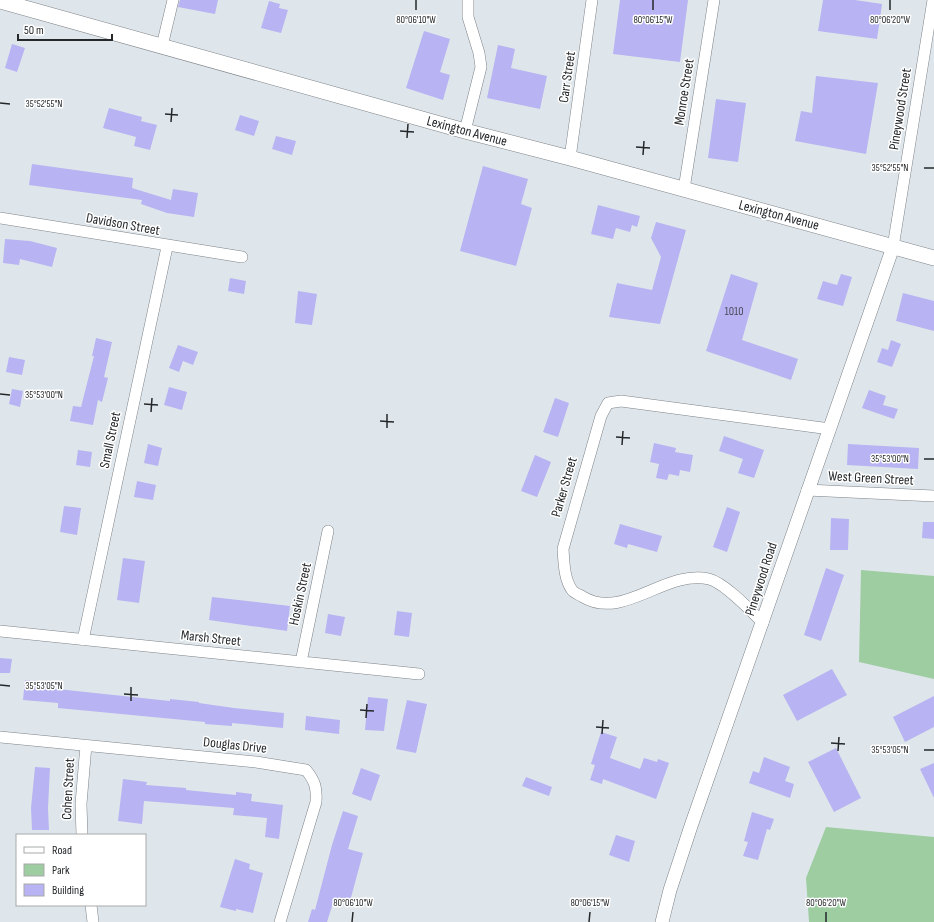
<svg xmlns="http://www.w3.org/2000/svg" width="934" height="922" font-family="'Sofia Sans Condensed',sans-serif">
<rect width="100%" height="100%" fill="#dfe6eb"/>
<path fill="#9dcda1" d="M861 570 934 576V679L859 662Z
M826 827 934 837V922H809L806 878Z"/>
<path fill="#b8b3f2" d="M180 0H218L215 14 178 7Z
M620 0H688L680 62 613 54Z
M823 0H855L882 4 877 39 818 31Z
M269 1 280 4 279 8 288 10 281 33 261 28Z
M424 31 450 39 440 72 450 75 443 100 406 88Z
M12 44 25 48 17 72 5 68Z
M498 45 515 49 511 68 547 76 540 109 487 98Z
M816 76 878 83 866 154 795 141 801 111 812 113Z
M716 99 746 103 738 162 708 158Z
M109 108 142 117 141 121 157 125 150 150 134 146 136 137 103 128Z
M240 115 259 121 254 136 235 130Z
M276 136 296 141 292 155 272 149Z
M32 164 133 178 132 188 171 200 173 189 198 193 194 217 167 213 141 204 142 200 29 185Z
M483 166 528 179 521 204 532 208 516 266 460 251Z
M598 205 640 216 637 227 632 225 630 232 616 228 613 239 591 234Z
M656 222 686 230 660 324 609 317 617 283 652 290 661 257 651 238Z
M5 239 30 241 57 248 52 267 20 259 19 265 3 263Z
M731 274 758 283 742 340 798 359 791 380 706 351Z
M841 274 852 277 843 306 817 299 823 281 837 285Z
M230 278 246 281 244 294 228 291Z
M298 291 317 294 312 325 295 323Z
M903 293 934 301V331L896 321Z
M96 338 112 342 104 377 108 378 102 402 98 400 93 425 70 421 73 406 81 407 94 356H92Z
M891 340 901 344 892 367 877 362 882 348 888 350Z
M178 345 198 352 193 365 183 361 179 372 169 368Z
M9 357 25 360 22 375 6 372Z
M169 387 187 392 182 410 164 405Z
M12 389 23 391 20 407 9 404Z
M869 390 886 396 883 405 898 409 894 419 862 408Z
M555 398 569 403 558 437 543 432Z
M724 436 764 450 754 478 738 473 743 459 719 451Z
M654 443 676 448 675 452 693 455 690 472 680 470 679 476 669 474 667 480 656 478 659 464 650 462Z
M148 444 162 448 158 466 144 463Z
M848 444 919 448 918 469 847 465Z
M78 450 92 452 90 467 76 465Z
M535 455 551 462 537 497 521 491Z
M137 481 156 485 153 500 134 497Z
M64 506 81 508 77 535 60 532Z
M727 507 740 512 727 552 713 547Z
M831 518 849 519 848 550H830Z
M923 522H934V539L922 538Z
M620 524 662 536 657 552 628 544 627 548 614 544Z
M123 558 145 561 139 603 117 600Z
M826 568 844 575 821 641 804 635Z
M212 597 290 606 287 631 209 620Z
M397 611 412 613 409 637 394 635Z
M328 614 345 617 341 636 325 633Z
M0 658 12 659 10 673H0Z
M832 669 847 695 797 721 783 695Z
M25 680 49 682 48 688 170 701V699L199 702V703L234 708 284 713 283 728 232 723V726L205 724V722L58 708V703L23 700Z
M934 696V727L905 742 893 717Z
M368 697 388 699 384 731 365 730Z
M407 700 427 704 416 753 396 749Z
M306 716 340 720 339 734 305 730Z
M601 732 617 737 610 758 640 769 644 758 657 762 658 759 669 763 656 799 603 779 602 784 590 780 595 765 591 764Z
M836 748 861 798 834 812 808 762Z
M764 757 790 767 785 781 794 784 790 798 749 783 753 771 759 773Z
M934 763V798L920 769Z
M35 767 50 768 48 808 49 830H32L31 808Z
M361 768 380 775 371 801 352 794Z
M526 777 552 787 549 796 522 786Z
M123 779 147 782 146 785 186 788V790L236 795V792L252 794 251 801 283 805 279 839 265 837 267 818 233 815 234 808 144 801 142 824 118 821Z
M343 811 358 816 348 849 363 853 349 905 334 900 327 922H308L312 909 315 910 332 845Z
M752 812 774 819 770 830 767 829 758 860 743 856 748 842 744 841Z
M616 835 635 841 629 862 609 855Z
M235 859 250 864 249 869 263 873 253 913 236 909V911L220 907Z"/>
<g fill="none" stroke-linecap="round" stroke-linejoin="round">
<defs>
<path id="minor" d="M162 46 173 0
M465 131 481 67 479 53 468 17V0
M570 158 592 0
M684 189 714 0
M0 218 242 257
M893 247 933 0
M807 490 934 496
M763 623C751 611 725 583 709 579 665 569 624 621 583 597 580 595 574 593 572 590 564 579 564 562 563 549L601 416 608 403 621 401 830 429
M0 631 419 674
M83 640 167 247
M301 662 328 531
M0 737 256 762 306 770C315 781 317 788 316 802L280 922
M82 835 81 804 86 745
M91 905 93 922"/>
<path id="tertiary" d="M662 922 670 890 691 826 893 247"/>
<path id="secondary" d="M0 1 465 131 570 158 934 258"/>
</defs>
<use href="#minor" stroke="#7d8388" stroke-width="12"/>
<use href="#tertiary" stroke="#7d8388" stroke-width="14"/>
<use href="#secondary" stroke="#7d8388" stroke-width="16"/>
<use href="#minor" stroke="#fff" stroke-width="11"/>
<use href="#tertiary" stroke="#fff" stroke-width="13"/>
<use href="#secondary" stroke="#fff" stroke-width="15"/>
</g>
<path fill="none" stroke="#25282a" stroke-width="1.5" d="M416 10V0M653 10V0M890 10V0M0 103 10 104M165 114 178 115M171 122 172 108M400 131 414 132M407 138 408 124M636 147 650 148M643 155 644 141M924 168H934M0 394 10 395M144 404 158 405M151 412 152 398M380 421 394 422M387 428V414M616 437 630 438M622 445 623 431M924 459H934M0 685 10 686M124 694 138 695M131 701V687M360 710 374 711M366 718 367 704M596 727 609 728M602 734 603 720M831 743 845 744M924 750H934M838 751 839 737M352 922 353 912M589 922 590 912M826 922V912"/>
<g text-anchor="middle" dominant-baseline="central" stroke-width="3" stroke-linejoin="round" paint-order="stroke">
<g font-size="12" fill="#4a4b5c">
<text x="734" y="311">1010</text>
</g>
<g font-size="14" fill="#25282a" stroke="#fff">
<text transform="translate(567 77) rotate(-82)">Carr Street</text>
<text transform="translate(684 92) rotate(-81)">Monroe Street</text>
<text transform="translate(900 109) rotate(-81)">Pineywood Street</text>
<text transform="translate(467 131) rotate(15)">Lexington Avenue</text>
<text transform="translate(779 215) rotate(15)">Lexington Avenue</text>
<text transform="translate(123 224) rotate(10)">Davidson Street</text>
<text transform="translate(110 440) rotate(-78)">Small Street</text>
<text transform="translate(871 478) rotate(3)">West Green Street</text>
<text transform="translate(564 487) rotate(-74)">Parker Street</text>
<text transform="translate(761 579) rotate(-72)">Pineywood Road</text>
<text transform="translate(300 594) rotate(-78)">Hoskin Street</text>
<text transform="translate(211 638) rotate(6)">Marsh Street</text>
<text transform="translate(235 745) rotate(6)">Douglas Drive</text>
<text transform="translate(68 789) rotate(-87)">Cohen Street</text>
</g>
</g>
<g font-size="10" text-anchor="middle" fill="#25282a" stroke="#fff" stroke-width="3" stroke-linejoin="round" paint-order="stroke">
<text x="416" y="23">80°06'10"W</text>
<text x="653" y="23">80°06'15"W</text>
<text x="890" y="23">80°06'20"W</text>
<text x="44" y="107">35°52'55"N</text>
<text x="890" y="171">35°52'55"N</text>
<text x="44" y="398">35°53'00"N</text>
<text x="890" y="462">35°53'00"N</text>
<text x="44" y="689">35°53'05"N</text>
<text x="890" y="753">35°53'05"N</text>
<text x="353" y="906">80°06'10"W</text>
<text x="590" y="906">80°06'15"W</text>
<text x="826" y="906">80°06'20"W</text>
</g>
<rect x="16" y="834" width="130" height="72" fill="#ffffff" stroke="#a8a9aa"/>
<rect x="24" y="847" width="20" height="6" fill="#ffffff" stroke="#a8a9aa"/>
<text x="52" y="854" font-size="12" fill="#25282a">Road</text>
<rect x="24" y="864" width="20" height="12" fill="#9dcda1" stroke="#a8a9aa"/>
<text x="52" y="874" font-size="12" fill="#25282a">Park</text>
<rect x="24" y="884" width="20" height="12" fill="#b8b3f2" stroke="#a8a9aa"/>
<text x="52" y="894" font-size="12" fill="#25282a">Building</text>
<path d="M18 34v6h94v-6" fill="none" stroke="#25282a" stroke-width="2"/>
<text x="24" y="34" font-size="12" fill="#25282a" stroke="#ffffff" stroke-width="3" paint-order="stroke">50 m</text>
</svg>
